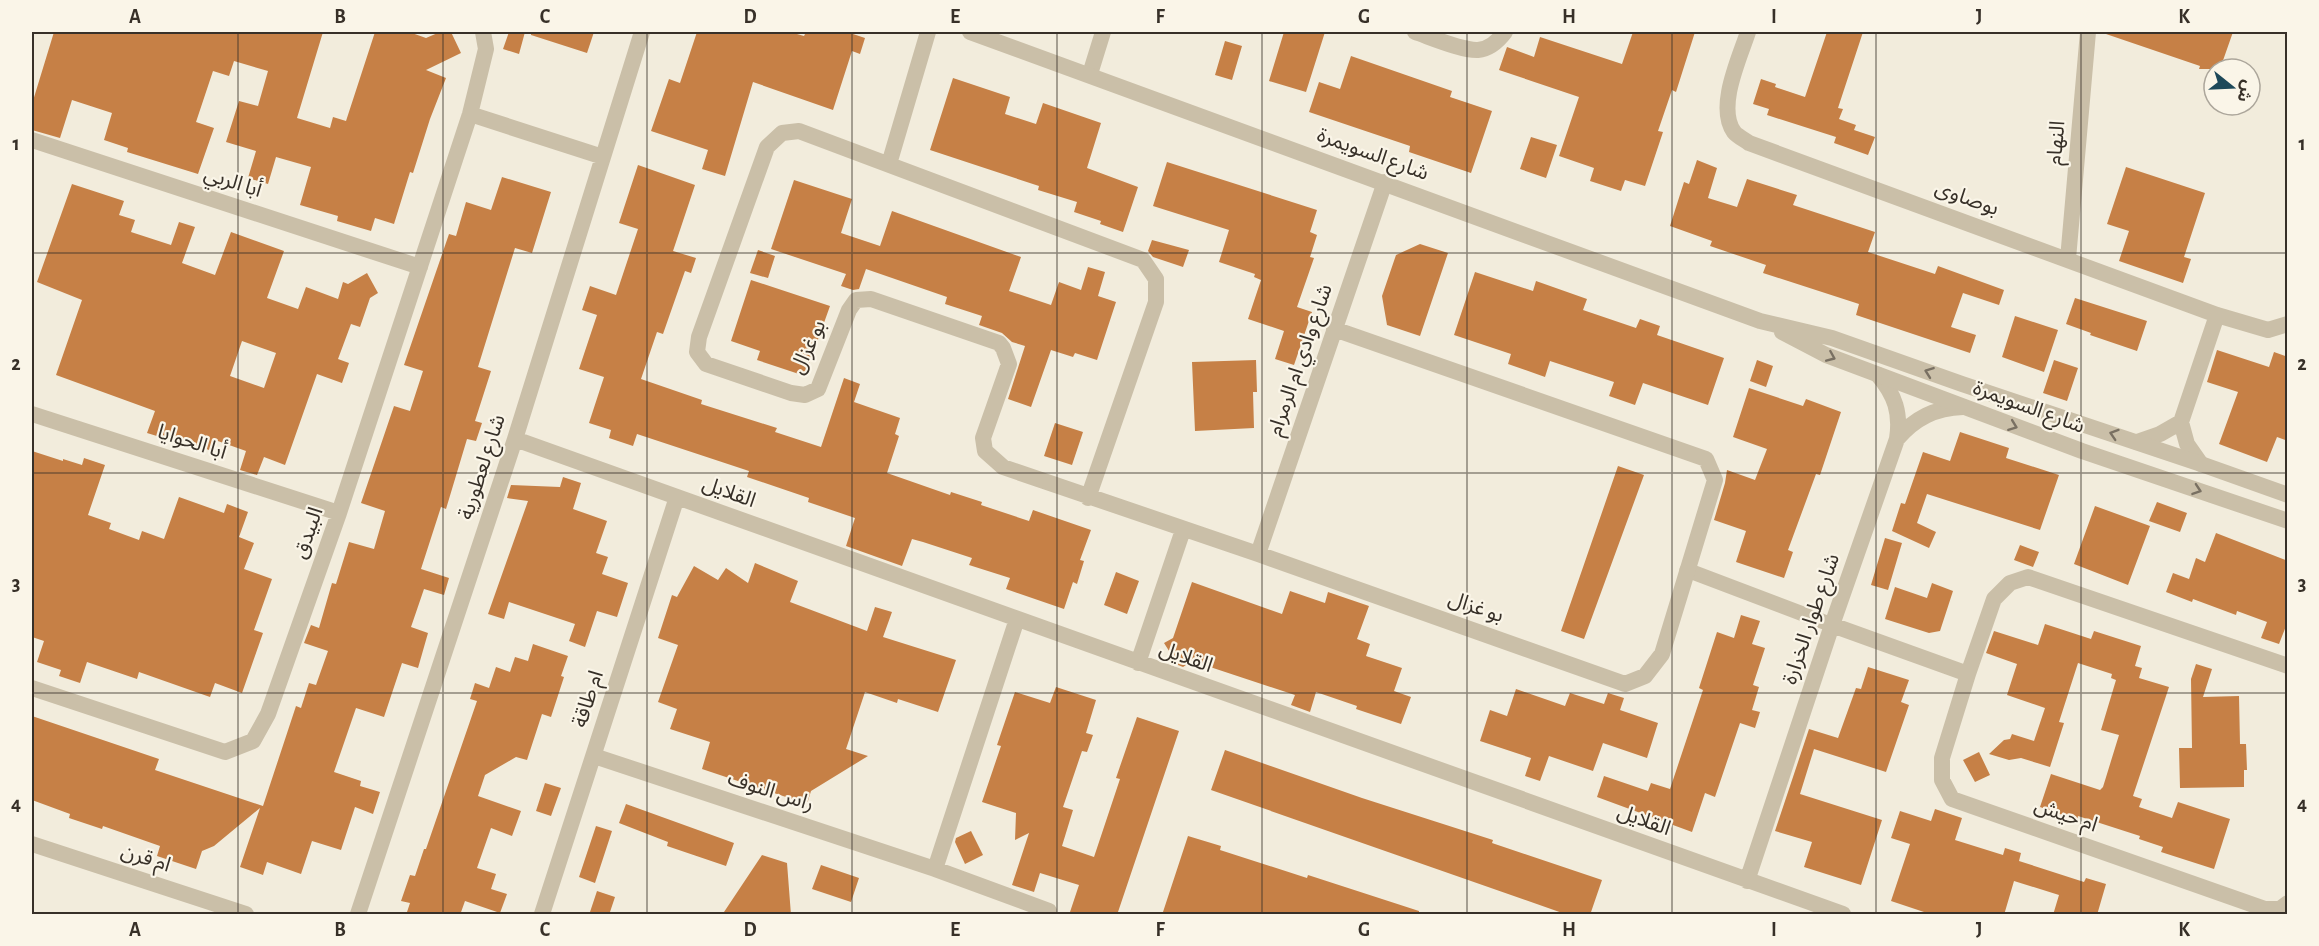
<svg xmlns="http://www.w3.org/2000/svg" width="2319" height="946" font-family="'Alegreya Sans','Noto Sans Arabic',sans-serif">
<rect width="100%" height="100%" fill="#f2ecdc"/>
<path fill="#c68046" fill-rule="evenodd" d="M54 32H323L297 118 330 128 333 117 346 121 375 32H409L426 38 440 32H451L461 53 426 70 446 78 430 119 413 173 410 172 394 224 375 218 371 231 337 221 338 216 300 205 311 167 276 157 268 184 248 178 256 151 226 142 239 101 258 106 268 71 234 61 229 76 213 71 196 122 214 128 198 174 127 152 128 148 104 140 112 113 72 100 60 138 32 130V104Z
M509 32H525L519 54 503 49Z
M531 32H594L587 53 531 35Z
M697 32H790L804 36 806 32H847L865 38 860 54 852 51 833 110 753 82 725 176 702 169 708 150 651 131 669 79 680 83Z
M1284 32H1325L1306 92 1269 81Z
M1633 32H1695L1676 92 1672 90 1658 131 1663 132 1645 186 1625 180 1621 191 1590 181 1594 168 1559 156 1579 97 1499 70 1507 47 1534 57 1540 37 1622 64Z
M1827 32H1863L1838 108 1843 109 1839 119 1856 125 1854 130 1875 137 1868 155 1834 143 1836 137 1767 115 1769 109 1753 104 1761 79 1776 84 1775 87 1805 97Z
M2107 32H2233L2220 69H2199L2200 66 2106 34Z
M1225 41 1242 46 1232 80 1215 75Z
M1351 56 1452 91 1450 97 1492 111 1471 173 1409 152 1410 146 1309 112 1319 82 1340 89Z
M953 78 1010 97 1005 114 1036 124 1043 103 1101 123 1087 168 1138 187 1123 232 1100 224 1101 221 1074 212 1077 202 1038 190 1039 186 930 150Z
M1531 137 1557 145 1546 178 1520 169Z
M1697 160 1717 168 1708 198 1737 207 1747 179 1797 195 1793 205 1875 232 1868 252 1935 274 1938 266 2004 290 1999 305 1963 293 1951 327 1976 335 1970 353 1856 315 1859 304 1763 273 1766 265 1710 246 1712 241 1670 226 1684 182 1689 184Z
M1167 162 1317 210 1310 232 1317 235 1310 257 1314 258 1297 307 1312 312 1294 365 1275 359 1284 331 1248 319 1261 280 1254 277 1255 274 1219 262 1229 230 1153 206Z
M638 165 695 185 673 251 696 258 691 273 685 271 663 334 657 332 641 379 702 400 701 404 777 428 775 432 821 447 844 378 860 384 854 402 900 418 895 434 899 436 887 473 950 495 951 492 982 502 981 505 1029 521 1033 510 1091 530 1080 560 1084 561 1077 584 1073 582 1064 609 1006 589 1010 578 969 565 972 558 923 542 912 539 902 566 846 546 855 518 808 502 809 498 747 477 749 471 637 434 633 446 609 438 611 430 589 423 604 377 579 369 597 315 582 310 590 286 616 295 638 229 619 223Z
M2126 167 2205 193 2184 257 2191 259 2183 283 2119 261 2129 231 2107 224Z
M502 177 551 192 532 253 515 248 478 367 491 371 475 421 482 423 476 441 467 439 446 509 441 507 421 569 449 578 444 595 424 589 411 627 428 633 418 668 402 663 384 717 356 708 334 772 361 781 360 786 380 792 373 814 355 807 341 850 312 841 301 874 267 862 263 875 240 867 260 808 214 846 202 851 196 869 157 856 160 846 103 826 102 829 69 818 70 814 32 800V716L159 759 155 770 263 806 296 706 301 708 309 683 316 685 328 651 304 643 311 625 319 628 332 583 336 584 349 542 374 549 385 511 361 503 394 406 410 411 423 371 404 365 449 234 456 236 466 202 491 210Z
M794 180 852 199 841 233 880 246 892 211 1021 257 1009 291 1051 305 1059 282 1081 290 1088 267 1105 272 1098 296 1116 302 1097 360 1075 353 1073 357 1051 350 1031 407 1008 399 1025 346 1012 342 1002 333 979 325 982 316 945 304 947 297 866 269 859 289 853 290 841 286 846 274 771 249Z
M72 184 124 201 119 215 135 220 131 232 171 245 179 222 195 227 182 263 215 275 231 232 284 251 267 298 298 309 306 287 338 299 343 282 348 284 367 273 378 293 370 298 360 327 351 324 338 359 349 363 342 383 317 374 285 465 264 457 257 475 240 470 246 451 215 440 212 451 171 437 170 440 147 433 155 411 56 375 82 300 37 282ZM242 341 276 353 264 388 230 376Z
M1152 240 1189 250 1183 267 1153 257 1148 251Z
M1420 244 1448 253 1420 336 1387 325 1382 296 1396 255Z
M758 250 775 256 768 278 750 273Z
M1475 272 1533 291 1536 281 1587 299 1583 310 1636 328 1640 319 1660 326 1657 335 1724 358 1708 405 1643 383 1635 405 1609 396 1614 382 1550 361 1545 377 1508 364 1511 354 1454 335Z
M751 280 830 306 805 376 757 360 760 351 731 341Z
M2075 298 2147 321 2137 351 2090 335 2091 333 2066 324Z
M2015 316 2058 330 2044 372 2002 357Z
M2217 350 2269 367 2274 352 2288 357V441L2277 437 2267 462 2219 444 2238 392 2207 382Z
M1256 360 1257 392H1253L1254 428 1195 431 1192 362Z
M1757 360 1773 366 1766 387 1750 381Z
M2054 360 2078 368 2067 401 2043 393Z
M1749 388 1803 406 1806 399 1841 412 1820 475 1816 474 1788 550 1793 552 1784 578 1736 562 1746 531 1714 520 1725 483 1727 470 1755 480 1767 449 1733 437Z
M1055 423 1083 432 1072 465 1044 456Z
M1960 432 2009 448 2006 458 2059 475 2040 530 1927 494 1917 523 1936 532 1929 548 1892 531 1901 503 1905 504 1923 452 1950 461Z
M32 451 63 461V459L82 465 84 458 105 465 88 515 111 523 109 529 139 540 142 531 164 539 179 497 224 513 227 504 248 512 239 537 254 543 244 569 272 579 254 630 263 633 242 693 215 683 210 697 139 672 137 679 87 662 80 683 59 676 61 670 37 662 44 641 32 637Z
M1618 466 1644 475 1584 639 1561 631Z
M563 477 581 483 573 509 607 521 596 553 608 557 602 574 628 583 617 617 597 611 585 647 569 641 575 624 509 602 504 619 488 614 528 501 507 498 511 485 560 487Z
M2157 502 2187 513 2180 532 2149 521Z
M2095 506 2150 526 2128 585 2074 564Z
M2216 533 2288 561V621L2279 644 2261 638 2267 622 2237 611 2236 615 2193 599 2192 602 2166 592 2173 573 2189 579 2196 558 2205 562Z
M1885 538 1902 543 1888 590 1871 585Z
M2020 545 2039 552 2033 567 2014 560Z
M755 563 798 581 790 602 867 631 875 607 892 612 883 637 956 660 938 712 898 699 897 703 865 692 846 749 868 756 811 791 807 804 702 769 710 742 670 729 677 709 658 702 678 645 658 638 672 595 677 597 694 566 718 580 726 568 748 583Z
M1116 572 1139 581 1127 614 1104 605Z
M1192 582 1282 614 1290 591 1325 603 1328 592 1369 606 1357 639 1370 644 1366 656 1402 668 1394 691 1411 697 1401 724 1356 709 1357 706 1316 692 1310 712 1291 705 1295 695 1192 661 1183 667 1178 665 1164 643 1173 638Z
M1932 583 1953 591 1940 631 1929 633 1885 619 1895 587 1927 598Z
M1741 615 1760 621 1752 644 1765 648 1753 685 1759 687 1752 710 1760 712 1755 728 1740 723 1715 797 1705 793 1692 832 1597 797 1604 776 1648 791 1651 783 1670 789 1703 690 1699 688 1717 632 1734 638Z
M2045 624 2091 639 2094 631 2141 646 2135 666 2142 668 2139 678 2169 687 2133 796 2142 799 2139 807 2172 818 2178 802 2230 819 2214 869 2161 852 2163 847 2139 839 2140 836 2078 816 2077 820 2040 807 2051 774 2100 790 2103 787 2119 735 2101 730 2116 680 2111 678 2112 674 2078 663 2059 722 2064 723 2050 767 2021 758 2009 760 1989 754 2004 740 2010 739 2012 734 2034 741 2045 708 2007 695 2017 664 1986 653 1994 631 2038 645Z
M533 644 568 656 561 676 564 677 551 717 542 714 527 760 516 757 485 775 478 796 521 811 512 836 491 828 477 868 496 874 491 889 507 894 500 913 465 901 460 915H406L410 903 401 901 410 875 415 876 424 849H426L477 701 470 699 475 683 489 688 496 667 510 672 515 657 528 661Z
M2196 664 2212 669 2203 697 2239 696 2240 744H2246L2247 770H2244V787L2180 788 2179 748H2192L2191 679Z
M1868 667 1909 680 1901 702 1909 705 1886 772 1814 749 1800 794 1882 820 1861 885 1804 867 1812 842 1775 831 1809 729 1838 738 1856 688 1861 689Z
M1056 687 1096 700 1086 733 1093 735 1087 752 1082 751 1063 807 1073 810 1062 846 1094 857 1120 779 1116 778 1137 717 1179 731 1117 915H1069L1079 885 1040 873 1034 892 1012 885 1029 833 1015 840 1016 813 982 802 1001 746 997 745 1015 692 1050 703Z
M1516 689 1565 706 1570 693 1604 704 1608 693 1624 698 1620 710 1658 723 1647 758 1603 743 1593 771 1549 756 1540 781 1525 776 1531 758 1480 741 1490 710 1507 716Z
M1225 750 1362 798 1493 840 1492 843 1602 880 1590 915H1568L1211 790Z
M1979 752 1990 775 1975 782 1963 760Z
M545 783 561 788 551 816 536 811Z
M626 804 734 843 726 866 667 846 668 842 619 823Z
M1935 809 1962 818 1955 840 2003 855 2005 848 2021 853 2019 861 2084 882 2086 878 2106 884 2097 915H2053L2059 895 2014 881 2004 915H1933L1891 901 1910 844 1891 838 1900 811 1931 821Z
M596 826 612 831 595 883 579 877Z
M971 831 983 855 965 864 955 842 956 838Z
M1188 836 1221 846 1220 850 1307 878 1308 875 1419 911V915H1162Z
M762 855 787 863 791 915H722Z
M821 865 859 878 851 902 812 889Z
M597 891 615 897 609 915H589Z"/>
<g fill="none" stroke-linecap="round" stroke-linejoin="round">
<path stroke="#cabfa8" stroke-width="15" d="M1687 570 1832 625"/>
<path stroke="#cabfa8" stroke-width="16" d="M1415 32C1430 37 1463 51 1478 50 1489 49 1499 40 1505 32
M1748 32C1740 57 1716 107 1734 132 1737 136 1745 140 1749 143L2217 315 2268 330 2288 324
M1090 74 1103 32
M470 114 603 157
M32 140 420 267
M889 164 928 32
M2068 259 2088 32
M32 414 339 513
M515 439 1843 914
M1897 439C1915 418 1935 408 1963 407
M2137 442 2160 434 2181 422
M2201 464 2187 444 2181 422 2217 315
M1088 498 1156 302V279L1143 260 799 131 782 133 767 147 699 337 697 352 706 364 791 393 805 395 818 389 849 310 856 300 871 299 999 343 1003 348 1009 364 983 438 985 451 1003 467 1258 554 1625 684 1645 676 1662 654 1715 480 1706 459 1334 329
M1258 554 1385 182
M1832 625 1968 674
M1138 663 1183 530
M2288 666 2028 577 2010 583 1994 599 1968 674 1942 758V780L1952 799 2265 909H2280L2288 903
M32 688 225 752 253 741 268 714 339 513 470 114 486 49 483 32
M594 756 935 869 1049 911
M32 844 246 914
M935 869 1017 619
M1747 881 1832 625 1897 439C1901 413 1895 395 1878 375
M358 914 515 439 642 32
M542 914 677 497"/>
<path stroke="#cabfa8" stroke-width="16" d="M970 32 1760 321 1832 338 1962 384 2201 464 2288 495
M1782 332 1826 355 2082 451 2288 521"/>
</g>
<defs><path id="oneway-chevron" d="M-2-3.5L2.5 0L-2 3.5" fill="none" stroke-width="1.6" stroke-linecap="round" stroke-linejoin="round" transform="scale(1.5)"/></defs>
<g stroke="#797062">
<use href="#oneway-chevron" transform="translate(1831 357) rotate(23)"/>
<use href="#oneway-chevron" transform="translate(1929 372) rotate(-160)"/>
<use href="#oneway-chevron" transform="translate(2013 426) rotate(21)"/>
<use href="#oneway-chevron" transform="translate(2114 434) rotate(-162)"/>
<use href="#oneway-chevron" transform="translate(2197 490) rotate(19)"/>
</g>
<path fill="none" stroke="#373028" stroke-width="1.5" stroke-opacity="0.55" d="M238 32V914M443 32V914M647 32V914M852 32V914M1057 32V914M1262 32V914M1467 32V914M1672 32V914M1876 32V914M2081 32V914M32 253H2288M32 473H2288M32 693H2288"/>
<g text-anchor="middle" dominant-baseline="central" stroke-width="4.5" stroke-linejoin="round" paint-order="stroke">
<g font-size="21" fill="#373028" stroke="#faf5e8">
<text transform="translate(2056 143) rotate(-85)">النهام</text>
<text transform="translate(1373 154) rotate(20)">شارع السويمرة</text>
<text transform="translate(233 182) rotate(18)">أبا الربي</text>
<text transform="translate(1967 198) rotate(20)">بوصاوى</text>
<text transform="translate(808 347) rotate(-65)">بو غزال</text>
<text transform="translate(1300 360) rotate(-71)">شارع وادي ام الرمرام</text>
<text transform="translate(2029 407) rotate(20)">شارع السويمرة</text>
<text transform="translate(192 442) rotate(18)">أبا الحوايا</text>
<text transform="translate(482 467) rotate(-72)">شارع لعطورية</text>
<text transform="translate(729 492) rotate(20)">القلايل</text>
<text transform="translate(308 533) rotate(-71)">البيدق</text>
<text transform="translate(1476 607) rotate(19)">بو غزال</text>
<text transform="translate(1811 619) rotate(-71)">شارع طوار الخرارة</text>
<text transform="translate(1186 657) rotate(20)">القلايل</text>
<text transform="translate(588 699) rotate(-72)">ام طاقة</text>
<text transform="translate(771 791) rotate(18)">راس النوف</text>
<text transform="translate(2066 815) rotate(19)">ام حيش</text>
<text transform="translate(1644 820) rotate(20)">القلايل</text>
<text transform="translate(146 858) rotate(18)">ام قرن</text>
</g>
</g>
<rect width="2319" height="946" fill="none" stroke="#faf5e8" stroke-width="66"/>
<g transform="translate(2232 87) rotate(108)"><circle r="28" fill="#faf5e8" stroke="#aca69b" stroke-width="1.5"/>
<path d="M0-4.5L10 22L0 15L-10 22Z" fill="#1d4859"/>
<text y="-9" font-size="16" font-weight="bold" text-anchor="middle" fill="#373028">ش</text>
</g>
<rect x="33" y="33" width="2253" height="880" fill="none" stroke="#373028" stroke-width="2"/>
<g font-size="20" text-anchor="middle" font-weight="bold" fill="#373028">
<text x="135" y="23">A</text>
<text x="340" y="23">B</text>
<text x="545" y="23">C</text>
<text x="750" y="23">D</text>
<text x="955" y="23">E</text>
<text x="1160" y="23">F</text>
<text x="1364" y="23">G</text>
<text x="1569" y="23">H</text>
<text x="1774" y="23">I</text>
<text x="1979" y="23">J</text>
<text x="2184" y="23">K</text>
<text x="16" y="150">1</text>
<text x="2302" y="150">1</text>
<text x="16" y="370">2</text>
<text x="2302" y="370">2</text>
<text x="16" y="590">3</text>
<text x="2302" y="590">3</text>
<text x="16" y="810">4</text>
<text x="2302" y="810">4</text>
<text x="135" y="936">A</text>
<text x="340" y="936">B</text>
<text x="545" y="936">C</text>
<text x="750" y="936">D</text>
<text x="955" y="936">E</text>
<text x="1160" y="936">F</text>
<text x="1364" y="936">G</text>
<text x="1569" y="936">H</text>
<text x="1774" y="936">I</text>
<text x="1979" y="936">J</text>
<text x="2184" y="936">K</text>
</g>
</svg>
